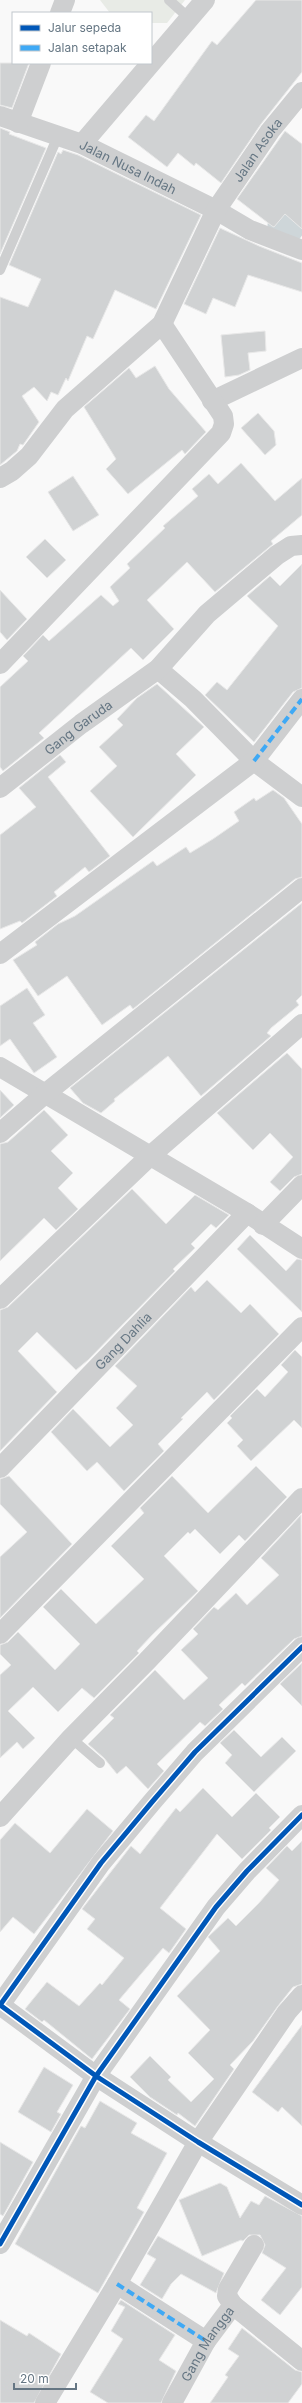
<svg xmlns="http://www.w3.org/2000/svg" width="302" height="2403" font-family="Inter,sans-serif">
<rect width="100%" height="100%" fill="#f9f9f9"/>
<path fill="#e8ebe6" d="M100 0H185L167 23H151V13H110Z"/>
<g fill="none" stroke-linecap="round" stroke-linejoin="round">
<path stroke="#ced6d9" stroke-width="37" d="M286 226 302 204"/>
</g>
<path fill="#d0d2d3" stroke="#e8e8e8" d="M256 0H302V72L261 124 221 183 196 163 194 166 178 153 167 167 128 137 146 115 154 121 212 41 217 45Z
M0 63H29L12 108 0 105Z
M0 128 10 132 9 134 46 148 0 254Z
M285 131 302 144V229L285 214 274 227 272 226 237 199Z
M63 150 78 155 201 215 156 309 115 290 93 339 87 336 68 381 66 378 58 395 51 392 47 401 34 387 22 396 39 422 23 445 20 444 17 451 0 465V297L28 307 41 279 9 265 58 152 61 154Z
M220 228 259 246 302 263V292L248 275 235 307 213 298 206 314 184 304Z
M265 331 266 351 248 353 250 370 239 375 225 377 221 335Z
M155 366 169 389 206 432 185 454 182 450 128 494 106 469 116 459 84 407 129 368 136 378Z
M258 413 274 431 276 445 265 455 241 428Z
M241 463 275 501 302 478V515L271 541 273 544 215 592 187 562 147 600 174 629 143 660 131 648 39 733 44 738 3 771 0 767V687L28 661 23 656 43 635 49 641 101 595 113 606 119 601 110 587 130 568 127 564 165 528 163 526 198 496 192 489 209 474 218 484Z
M73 476 99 515 73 531 48 492Z
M45 539 66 560 47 578 26 557Z
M302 564V688L293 692 254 742 205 695 217 682 227 690 278 626 247 596 270 576 280 586Z
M0 590 27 619 7 640 0 632Z
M157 684 204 727 176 754 196 775 133 837 90 791 117 766 99 747 123 725 117 719 137 698Z
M60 755 66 762 48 777 110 856 89 872 85 867 54 892 57 896 22 923 20 921 0 929V835L36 807 19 788Z
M273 790 284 798 302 824V877L295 879 133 1009 130 1005 102 1025 67 976 38 996 13 960 37 945 35 942 58 924 75 916 153 861 157 866 186 847 190 853 213 839 239 821 234 812 254 798 256 801Z
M302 903V995L296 1001 299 1005 271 1028 267 1033 271 1036 201 1096 168 1056 114 1099 115 1101 101 1113 83 1103 70 1088Z
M27 988 45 1015 33 1023 57 1057 34 1073 10 1039 0 1046V1006Z
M287 1053 302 1069V1174L294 1177 280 1191 270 1182 293 1157 270 1133 253 1150 217 1113Z
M0 1090 14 1105 0 1118Z
M44 1110 68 1135 51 1151 73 1173 58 1188 78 1209 56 1230 44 1218 0 1261V1144L8 1142Z
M132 1189 166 1224 195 1195 229 1215 216 1228 211 1224 191 1244 195 1248 173 1269 175 1271 88 1360 76 1370 37 1332 18 1351 57 1392 0 1451V1310L8 1307Z
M250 1235 286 1271 297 1259 302 1260V1312L237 1249Z
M207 1280 241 1313 250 1304 279 1334 214 1400 207 1392 181 1418 183 1419 158 1444 164 1451 124 1491 97 1462 87 1471 51 1432 73 1409 110 1447 133 1425 116 1408 137 1386 115 1366 191 1287 195 1292Z
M295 1350 302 1357V1428L294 1420 251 1461 237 1446 243 1440 227 1423 232 1418 230 1416 257 1389 265 1397 288 1372 281 1365Z
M256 1466 287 1497 285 1499 245 1541 239 1535 220 1554 195 1529 190 1534 188 1532 164 1556 198 1591 153 1634 137 1651 139 1653 94 1698 82 1688 58 1712 33 1687 8 1711 35 1738 23 1749 17 1742 0 1758V1675L11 1665 0 1654V1645L8 1642 18 1632 55 1670 80 1644 43 1607 61 1589 96 1624 144 1579 111 1546 144 1513 140 1508 172 1476 208 1513Z
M9 1476 72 1544 0 1618V1557L27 1532 0 1504V1479Z
M301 1515 302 1636 294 1639 245 1686 242 1683 219 1705 223 1709 205 1726 200 1722 157 1764 164 1771 148 1789 126 1766 117 1774 104 1758 88 1744 114 1718 110 1715 155 1670 184 1700 208 1678 181 1650 198 1634 193 1629 214 1607 218 1610 236 1593 247 1605 279 1575 261 1558Z
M302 1663V1706L280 1684Z
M234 1730 261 1757 282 1737 296 1751 254 1792 225 1763 232 1755 220 1743Z
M203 1788 232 1817 256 1793 280 1817 269 1828 271 1830 242 1859 217 1834 160 1908 186 1929 169 1953 163 1948 119 2000 130 2009 92 2059 44 2020 42 2022 25 2009 47 1982 79 2006 100 1983 102 1985 124 1958 87 1929 95 1919 82 1909 131 1846 140 1854 176 1808 180 1812Z
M87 1809 113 1831 34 1934 13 1917 0 1932V1840L15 1823 50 1853Z
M302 1841V1984L293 1987 278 2006 253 2041 230 2065 234 2069 195 2126 178 2113 177 2115 150 2097 130 2077 150 2056 171 2077 168 2080 191 2102 214 2079 188 2053 210 2030 177 1996 220 1951 208 1937 228 1918 236 1926 259 1903 279 1880 266 1868 287 1846 292 1851Z
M302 2025V2126L282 2107 278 2112 252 2092Z
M44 2067 73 2085 57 2112 61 2114 51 2132 18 2112Z
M100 2101 137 2123 131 2133 167 2153 137 2208 144 2212 98 2293 15 2244 81 2126 85 2128Z
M0 2142 33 2162 3 2216 0 2214Z
M220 2183 227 2187 240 2218 251 2201 259 2205 265 2196 302 2216V2287L280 2315 261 2300 286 2268 262 2253 265 2245 260 2235H249L243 2241 241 2240 202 2256 179 2200Z
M158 2236 224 2273 216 2293 181 2274 171 2284 162 2299 140 2285 156 2259 147 2254Z
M121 2300 175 2335 159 2360 176 2371 161 2403H108L90 2392 123 2339 111 2331 125 2307 118 2304Z
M0 2320 27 2336 29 2333 61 2354 34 2403H0Z
M242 2328 295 2370 302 2372V2384L288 2403H210L228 2377 225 2375 239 2356 228 2349Z"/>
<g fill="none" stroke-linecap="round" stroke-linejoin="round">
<path stroke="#cecfd0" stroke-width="10" d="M169 0 189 18
M0 270 58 136
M71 1738 100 1763"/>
<g stroke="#cecfd0" stroke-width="20">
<path d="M60 13 65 0"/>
<path id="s1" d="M0 116 82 144 216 210 250 230 302 250"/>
<path d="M18 123 41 63"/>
<path d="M82 144 205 0"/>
<path d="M212 401 302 358"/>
<path id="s2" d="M0 478 12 471 29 456 65 409 162 324 216 210 270 131 302 92"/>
<path d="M0 664 221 433 224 424 223 416 162 324"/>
<path d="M158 669 193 699 254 761 302 797"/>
<path id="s3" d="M0 788 81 724 158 669 207 614 277 555 291 546 302 545"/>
<path d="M0 954 254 761 302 699"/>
<path d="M0 1067 247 1213 302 1249"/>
<path d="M0 1133 46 1093 302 888"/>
<path d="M263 1225 302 1185"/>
<path d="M0 1299 150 1156 302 1024"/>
<path id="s4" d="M0 1468 247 1213"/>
<path d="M0 1634 302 1327"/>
<path d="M302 1647 195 1752 152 1802 101 1863 0 2005 96 2076 198 2142 302 2205"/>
<path d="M0 1817 71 1738 147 1661 302 1498"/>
<path d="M0 2244 96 2076 216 1907 247 1871 302 1815"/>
<path d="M117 2284 206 2341"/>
<path d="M233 2305 302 2361"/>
<path d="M45 2403 117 2284 198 2142 287 2012 302 1995"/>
<path id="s5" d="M172 2403 206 2341 233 2305 227 2296 228 2289 254 2245"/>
</g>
<path stroke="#3fa9f5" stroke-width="4" stroke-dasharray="8 4" stroke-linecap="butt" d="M254 761 302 699
M117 2284 206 2341"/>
<defs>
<path id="cycleway" d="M302 1647 195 1752 152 1802 101 1863 0 2005 96 2076 198 2142 302 2205
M0 2244 96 2076 216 1907 247 1871 302 1815"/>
</defs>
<use href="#cycleway" stroke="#fff" stroke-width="8"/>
<use href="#cycleway" stroke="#0057b8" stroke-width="5"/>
</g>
<g text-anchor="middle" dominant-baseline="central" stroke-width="4" stroke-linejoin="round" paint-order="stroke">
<g font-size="13" fill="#657683" stroke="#fff">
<text stroke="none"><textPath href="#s2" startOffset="424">Jalan Asoka</textPath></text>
<text stroke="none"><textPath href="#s1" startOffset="138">Jalan Nusa Indah</textPath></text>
<text stroke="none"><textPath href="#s3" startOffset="99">Gang Garuda</textPath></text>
<text stroke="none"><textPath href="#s4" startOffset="177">Gang Dahlia</textPath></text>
<text stroke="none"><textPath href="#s5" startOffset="69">Gang Mangga</textPath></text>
</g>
</g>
<rect x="12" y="12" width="140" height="52" fill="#ffffff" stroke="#c1c8cd"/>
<rect x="20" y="25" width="20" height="6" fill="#0057b8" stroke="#c1c8cd"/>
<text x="48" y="32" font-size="12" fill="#657683">Jalur sepeda</text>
<rect x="20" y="45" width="20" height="6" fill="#3fa9f5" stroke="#c1c8cd"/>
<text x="48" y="52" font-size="12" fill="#657683">Jalan setapak</text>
<path d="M14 2383v6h62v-6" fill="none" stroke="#657683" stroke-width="2"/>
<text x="20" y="2383" font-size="12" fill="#657683" stroke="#ffffff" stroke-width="3" paint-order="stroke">20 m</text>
</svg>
